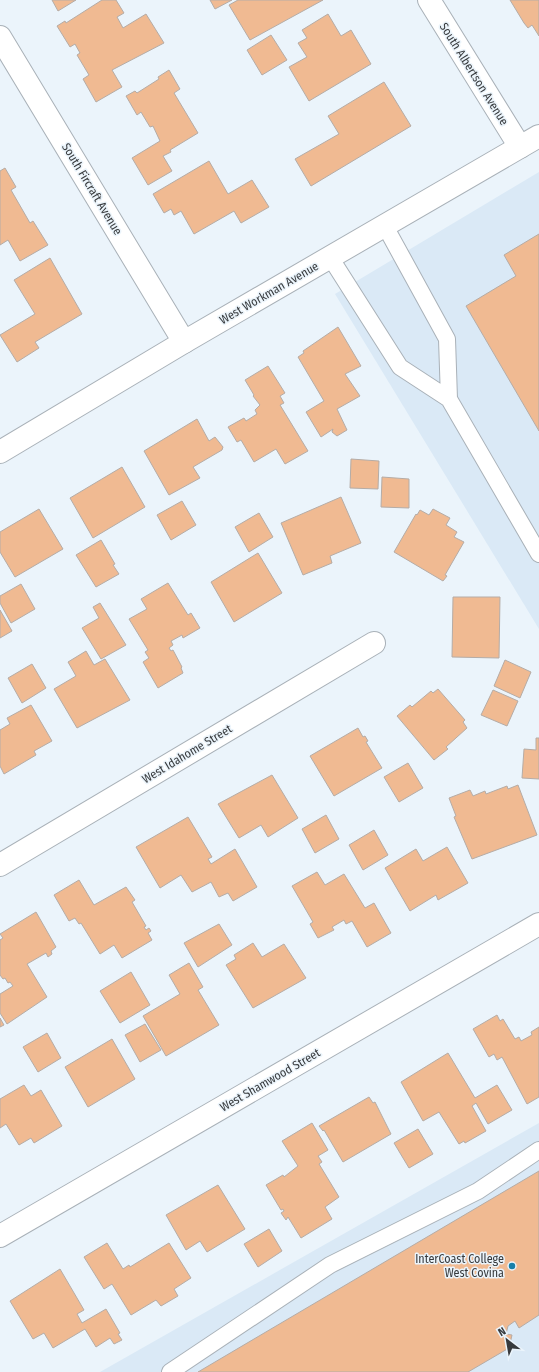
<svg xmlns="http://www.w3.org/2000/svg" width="539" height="1372" font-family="'Fira Sans Condensed',sans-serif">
<rect width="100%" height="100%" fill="#ebf4fb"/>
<path fill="#dae9f6" d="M539 172V629L335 294Z
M539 1123V1372H100Z"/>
<path fill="#f0ba92" stroke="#b5aca6" d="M52 0H76L58 11Z
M102 0H116L124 13 117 17 123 28 146 14 164 43 112 70 122 87 96 102 83 79 89 75 77 55 80 53 75 44 70 47 57 26 65 21 66 23Z
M210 0H232L215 9Z
M238 0H323L250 40 229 5Z
M510 0H539V36L532 25 528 28 524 23Z
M328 14 341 36 351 30 371 64 309 101 289 67 307 57 298 43 307 38 302 30Z
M271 35 287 60 262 75 247 50Z
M169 70 180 89 174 93 198 133 170 150 171 152 163 156 172 171 148 185 132 158 160 141 153 126 150 127 141 112 137 115 126 96 135 91 137 93 159 79 158 77Z
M384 82 411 126 311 186 295 159 339 134 328 116Z
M209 161 228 194 252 180 269 207 241 223 234 211 194 234 181 211 174 215 171 209 164 213 153 194Z
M5 168 16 187 11 190 30 223 33 221 48 245 20 261 8 240 0 245V171Z
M539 234V431L466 306 516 276 504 255Z
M50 258 82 314 35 342 39 348 17 362 0 335 35 314 14 280Z
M338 327 361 366 345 374 360 396 337 409 347 430 337 436 332 432 333 429 321 437 306 412 324 401 298 357 304 353 303 351Z
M268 366 285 393 280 396 284 403 280 405 308 451 285 464 276 449 254 462 241 440 237 442 228 427 244 418 246 421 257 414 255 410 260 405 253 396 254 395 245 380Z
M197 419 209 441 215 437 223 447 222 450 193 467 200 478 169 495 144 451Z
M351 459 379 461 378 489 350 488Z
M122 467 145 507 93 538 70 498Z
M382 477 409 479V508L381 507Z
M341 497 361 543 330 556 332 563 303 575 281 523Z
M182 501 196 525 171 540 157 515Z
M39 509 63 549 15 577 0 552V532Z
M433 509 450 518 446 525 457 532 454 537 464 542 445 575 447 576 443 581 394 552 416 514 417 515 420 510 429 515Z
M259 513 273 537 249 552 235 527Z
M101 540 115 564 113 565 119 574 96 587 76 555Z
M258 553 282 593 234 622 211 582Z
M168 583 188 615 191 613 200 628 183 638 182 635 171 641 173 645 169 648 171 651 173 650 182 667 181 668 183 673 158 688 143 662 149 658 145 652 148 650 129 619 147 609 141 599Z
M21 584 35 609 11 623 0 603V596Z
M453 597H500L499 658 452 657Z
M100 603 126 645 101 659 82 628 99 618 93 607Z
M0 610 12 631 0 638Z
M86 651 94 665 105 659 130 700 77 728 54 689 76 676 68 662Z
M505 660 531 672 520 698 494 686Z
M32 664 46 688 22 703 8 678Z
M438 689 465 720 463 722 467 728 446 747 448 749 434 760 397 716 410 705 412 707 431 691 433 693Z
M493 690 518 701 507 726 481 715Z
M31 705 52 741 34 751 36 755 4 774 0 766V730L10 724 7 718Z
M358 728 363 737 365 736 368 741 366 742 382 768 334 796 310 756Z
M536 738H539V779L522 778 524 749 536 750Z
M408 763 423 788 399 802 384 777Z
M272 775 298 818 268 837 261 825 239 838 218 804Z
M518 785 537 835 472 859 454 817 456 816 449 798 470 790 473 796 485 791 486 794 507 786 508 789Z
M326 815 339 839 315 853 302 829Z
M188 817 212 857 208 859 211 864 235 849 257 887 233 901 228 893 219 897 211 882 192 892 181 875 160 888 136 847Z
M374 830 388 855 363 870 349 845Z
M447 847 468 883 438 900 436 895 410 911 385 868 416 849 423 861Z
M317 872 325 885 344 874 365 908 374 903 391 933 367 947 352 921 346 924 344 920 332 927 334 930 318 938 310 924 313 922 292 886Z
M79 880 94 905 126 887 135 900 132 902 146 926 144 927 146 930 149 928 151 931 148 933 152 940 122 958 114 945 100 954 81 923 79 924 75 918 69 921 54 895Z
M36 912 56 947 51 951 52 954 48 957 46 953 27 964 47 997 7 1024 0 1013V994L13 986 10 982 8 983 5 978 3 979 0 975V940L3 938 0 934Z
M219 924 232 945 198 967 184 943Z
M253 943 262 957 284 944 306 978 253 1008 226 965 236 959 234 955Z
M189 963 203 987 198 990 219 1025 166 1056 143 1016 180 994 169 975Z
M131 972 150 1005 120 1023 100 991Z
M497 1015 500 1021 503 1019 515 1039 519 1037 521 1041 532 1035 531 1032 539 1027V1097L527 1104 502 1057 497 1060 494 1054 489 1057 473 1029Z
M0 1018 4 1025 0 1027Z
M145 1024 161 1050 140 1062 125 1035Z
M47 1033 61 1058 38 1072 23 1047Z
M112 1039 135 1079 88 1107 65 1067Z
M448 1053 475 1098 497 1085 512 1110 488 1124 476 1103 472 1106 486 1131 465 1143 464 1141 459 1144 439 1112 423 1121 401 1082Z
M24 1085 31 1096 41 1090 62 1126 34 1143 31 1138 19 1145 6 1124 0 1128V1099Z
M369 1097 373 1103 375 1102 391 1134 343 1162 324 1130 323 1131 319 1126Z
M312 1123 328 1150 318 1156 322 1162 319 1164 339 1197 325 1207 332 1219 301 1238 288 1217 286 1220 281 1213 284 1211 283 1209 281 1210 266 1185 283 1175 284 1177 298 1166 282 1141Z
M418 1129 433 1154 409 1168 394 1143Z
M539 1171V1315L519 1328 515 1321 508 1326 506 1334 512 1335 509 1348 468 1372H198Z
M218 1185 245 1229 207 1252 200 1241 186 1250 166 1215Z
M269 1229 282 1251 258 1267 244 1244Z
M107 1243 123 1269 129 1265 130 1267 169 1243 191 1278 174 1289 178 1296 161 1306 156 1300 131 1315 112 1284 104 1289 84 1257Z
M60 1269 84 1310 77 1314 82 1323 106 1309 120 1333 118 1334 122 1340 114 1344 110 1338 96 1347 85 1329 53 1348 44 1333 33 1339 10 1301Z"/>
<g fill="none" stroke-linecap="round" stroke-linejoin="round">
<defs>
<path id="lane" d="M385 226 447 339 449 399
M330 257 400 367 449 399 539 554
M170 1372 330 1265 478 1191 539 1150"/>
<path id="street" d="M429 0 520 147
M0 37 184 342
M0 865 374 643
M0 1236 539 924"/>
<path id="secondary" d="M0 452 184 342 539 136"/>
</defs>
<use href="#lane" stroke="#a9b1b8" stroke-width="18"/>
<use href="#street" stroke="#a9b1b8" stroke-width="24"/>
<use href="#secondary" stroke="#a9b1b8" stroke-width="24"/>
<use href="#lane" stroke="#fff" stroke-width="16"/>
<use href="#street" stroke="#fff" stroke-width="22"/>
<use href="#secondary" stroke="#fff" stroke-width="22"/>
</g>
<circle fill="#177fa9" stroke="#ebf4fb" stroke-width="1.5" cx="512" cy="1266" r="4"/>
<g text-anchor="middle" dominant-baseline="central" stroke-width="3" stroke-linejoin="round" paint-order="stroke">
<g font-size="12" fill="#373a3d" stroke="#ebf4fb">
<text transform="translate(474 74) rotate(58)">South Albertson Avenue</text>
<text transform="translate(92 189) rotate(59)">South Fircraft Avenue</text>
<text transform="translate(269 293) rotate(-30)">West Workman Avenue</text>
<text transform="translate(187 754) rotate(-31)">West Idahome Street</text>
<text transform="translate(270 1080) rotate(-30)">West Shamwood Street</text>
</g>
<g font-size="12" fill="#373a3d" stroke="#ebf4fb" text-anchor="end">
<text x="504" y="1259">InterCoast College<tspan x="504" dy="14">West Covina</tspan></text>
</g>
</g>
<g transform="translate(507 1340) rotate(329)" stroke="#ebf4fb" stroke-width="3" paint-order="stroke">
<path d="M0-3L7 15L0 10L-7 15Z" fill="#373a3d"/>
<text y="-6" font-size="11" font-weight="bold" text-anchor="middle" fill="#373a3d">N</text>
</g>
</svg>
